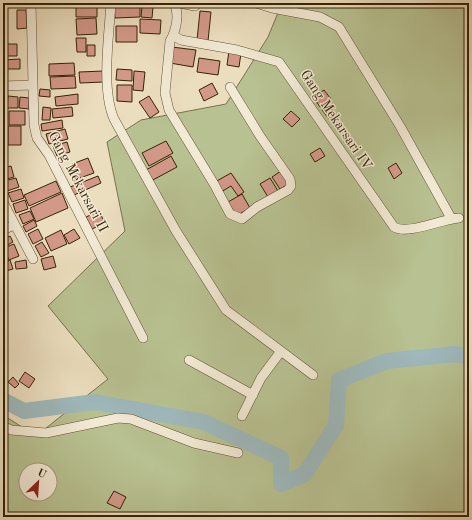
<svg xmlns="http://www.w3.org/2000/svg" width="472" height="520" font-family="'Old Standard TT',serif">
<rect width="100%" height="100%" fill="#ebdebf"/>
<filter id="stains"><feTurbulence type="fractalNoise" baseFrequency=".005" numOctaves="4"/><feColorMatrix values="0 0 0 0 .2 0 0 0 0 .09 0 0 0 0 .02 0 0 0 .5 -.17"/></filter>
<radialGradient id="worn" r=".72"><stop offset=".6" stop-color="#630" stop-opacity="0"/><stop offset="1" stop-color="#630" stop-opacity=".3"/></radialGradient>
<path fill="#b8c191" stroke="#78724c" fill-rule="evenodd" d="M282 3H469V517H3V415L36 436 108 379 48 306 125 231 107 142 141 120 226 104 268 37ZM26 470H50V494H26Z"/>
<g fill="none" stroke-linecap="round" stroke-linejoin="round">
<path stroke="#9eb9bd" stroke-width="16" d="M3 400 24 411 95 402 204 422 281 458V484L305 474 336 425 339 380 387 361 455 354 469 357"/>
</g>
<path fill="#d29888" stroke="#372206" d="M76 3H97V17H76Z
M114 5H140V17L115 18Z
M142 6 153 7 152 18 141 17Z
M17 10H26L27 28 17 29Z
M200 11 211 12 208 41 197 40Z
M96 18 97 34 77 35 76 19Z
M140 19 161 20 160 34 140 33Z
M116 26H137V42H116Z
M76 38H86V52H77Z
M5 44H17V56H5Z
M87 45H95V56H87Z
M172 47 196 50 193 67 170 63Z
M229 51 241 53 239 67 227 65Z
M199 58 220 61 218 75 197 72Z
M20 59V69H4L3 60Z
M74 63 75 75 49 76V64Z
M117 69 132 70V81L116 80Z
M104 71V82L80 83 79 72Z
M134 71 145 72 143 91 133 90Z
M75 76 76 88 51 89 50 77Z
M212 83 218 94 204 101 199 90Z
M117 85H132V102L117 101Z
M40 89 50 90V97L39 96Z
M324 90 331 99 320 107 313 97Z
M78 94V104L56 106 55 97Z
M8 96 18 97V108H7Z
M149 96 159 112 150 118 139 102Z
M20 97 29 98V109L19 108Z
M329 105 335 115 329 119 322 110Z
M43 107 51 108 50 120H42Z
M72 107 73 116 53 118 52 109Z
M3 111 7 112 6 127 3 126Z
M9 111H25V125H9Z
M291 111 300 119 292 127 283 119Z
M62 120 63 128 42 131 41 124Z
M8 126H21V145H8Z
M65 129 68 139 49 144 46 134Z
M166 141 173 153 149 166 142 153Z
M67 142 70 152 57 156 53 146Z
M320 148 325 156 315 162 310 154Z
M171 156 177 167 151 181 146 170Z
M88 158 94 173 77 179 72 164Z
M396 163 402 173 394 179 388 168Z
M11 166 14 177 3 180V168Z
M281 171 290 183 280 189 272 177Z
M231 173 244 192 238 196 231 186 221 192 215 182Z
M98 176 101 183 74 195 70 187Z
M16 178 19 187 7 191 4 181Z
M270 178 278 191 268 197 260 184Z
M56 181 61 192 29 206 24 195Z
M21 189 24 198 12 202 8 193Z
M62 193 68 208 36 222 30 208Z
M242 194 250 208 236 216 228 202Z
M25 200 28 209 16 213 13 204Z
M30 211 34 219 23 224 19 215Z
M99 211 105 223 92 229 86 217Z
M34 220 37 226 26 232 23 226Z
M38 229 43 239 33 244 28 234Z
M74 229 80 238 69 244 64 235Z
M61 230 67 244 51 251 45 238Z
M10 236 13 242 6 246 3 240Z
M42 242 49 253 41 257 35 246Z
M14 244 19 256 9 260 4 248Z
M53 256 56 267 44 270 41 259Z
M10 260 13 269 6 271 3 263Z
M26 260 27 268 16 269 15 262Z
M25 372 35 379 29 388 19 381Z
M13 377 19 384 15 388 8 382Z
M114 491 126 497 120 509 107 503Z"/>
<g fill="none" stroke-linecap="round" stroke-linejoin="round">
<defs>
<path id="street" d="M31 3 34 125 37 138 49 155 143 338
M111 3C109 36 101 89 114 119L176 231 226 310 313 375
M174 3C180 14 176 31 170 41L165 93 169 110 214 184 230 214 242 219 257 207 288 190 291 186 290 179 260 136 230 87
M179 3 195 6 198 3
M256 3 272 8 320 17 339 27 400 126 451 218
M174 36 181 40 237 50 279 62 394 227C408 235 442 219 459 218
M3 86 32 85
M3 202 33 259
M3 230 14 225
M189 360 253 395
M242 416 261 378 281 351
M3 426 11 430 46 433 118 418 131 419 194 443 238 453"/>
</defs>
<use href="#street" stroke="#645134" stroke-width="10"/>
<use href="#street" stroke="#f2ead5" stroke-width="9"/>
</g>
<g text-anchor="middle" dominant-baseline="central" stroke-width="3" stroke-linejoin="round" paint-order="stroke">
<g font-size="14" fill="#372206" stroke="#f2ead5">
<text transform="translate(336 120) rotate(56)">Gang Mekarsari IV</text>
<text transform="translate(78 182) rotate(62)">Gang Mekarsari II</text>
</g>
</g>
<rect width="472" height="520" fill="none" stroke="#ebdebf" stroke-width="16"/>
<rect x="4" y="4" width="464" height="512" fill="none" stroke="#372206" stroke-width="2"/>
<rect x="8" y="8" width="456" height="504" fill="none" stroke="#372206"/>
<g transform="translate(38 482) rotate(25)"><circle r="19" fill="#f2ead5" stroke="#a79a82"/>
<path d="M0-3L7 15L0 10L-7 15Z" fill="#8f2418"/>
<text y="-6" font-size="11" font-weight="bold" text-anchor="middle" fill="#372206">U</text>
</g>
<rect width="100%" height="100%" filter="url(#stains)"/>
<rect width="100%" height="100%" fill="url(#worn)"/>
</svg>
